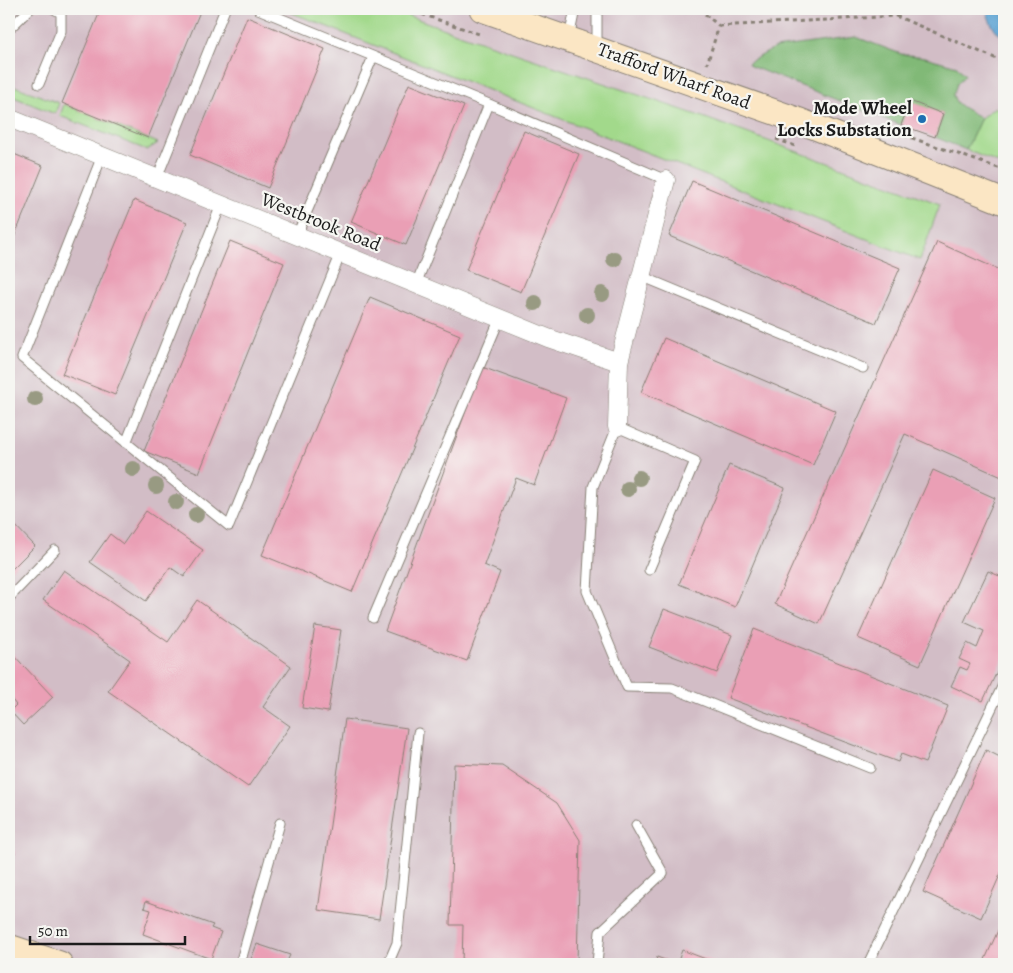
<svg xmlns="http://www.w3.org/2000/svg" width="1013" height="973" font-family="Alegreya,serif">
<rect width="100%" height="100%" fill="#f6f6f2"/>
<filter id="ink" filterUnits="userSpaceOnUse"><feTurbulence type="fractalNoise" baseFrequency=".02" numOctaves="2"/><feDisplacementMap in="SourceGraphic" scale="10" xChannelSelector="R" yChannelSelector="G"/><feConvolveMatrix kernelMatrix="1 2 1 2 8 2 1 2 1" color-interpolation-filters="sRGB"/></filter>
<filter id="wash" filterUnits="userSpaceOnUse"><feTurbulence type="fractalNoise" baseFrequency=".0096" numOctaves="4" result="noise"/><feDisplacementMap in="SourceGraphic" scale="20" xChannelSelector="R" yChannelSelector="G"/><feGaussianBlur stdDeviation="1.12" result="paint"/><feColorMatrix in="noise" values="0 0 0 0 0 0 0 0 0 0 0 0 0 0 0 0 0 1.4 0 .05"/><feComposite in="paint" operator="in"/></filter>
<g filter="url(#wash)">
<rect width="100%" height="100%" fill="#f5e3cf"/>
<path fill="#d2bdc6" d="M9 9H987V14L997 32 1004 38V102L996 107 1004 113V964H9Z"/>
<path fill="#a2d98b" stroke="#5f7a54" d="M282 9H390L456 33 700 116 940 204 920 260Z
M9 84 59 103 55 114 9 95Z
M64 104 158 143 147 150 60 116Z
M995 107 1004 113 1003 165 966 150 981 118Z"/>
<path fill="#81b977" stroke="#4e6a4a" d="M856 37 901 54 925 57 957 66 965 75 957 84 953 95 956 102 962 107 981 118 966 150 935 137 943 114 910 102 901 125 750 66 748 63 775 48Z"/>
<path fill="#5da3d3" stroke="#3c6078" d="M987 9H1004V38C994 30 988 21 987 9Z"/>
<g id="blocks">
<path fill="#ea9fb5" d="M101 9H201L148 138 62 103Z
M247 17 325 49 268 188 190 155Z
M409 84 464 106 406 245 351 222Z
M910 101 943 114 935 137 901 125Z
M524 131 579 154 521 292 466 270Z
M9 152 43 166 9 250Z
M692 181 900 268 876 323 669 236Z
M134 200 187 222 115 395 62 374Z
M230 241 284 263 199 473 144 451Z
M937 242 1004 272V478L905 434 819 624 775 604Z
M370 297 460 335 352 592 262 555Z
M664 338 836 411 813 465 641 392Z
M482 367 566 398 534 485 516 478 484 565 500 572 467 661 385 631Z
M729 465 785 488 735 607 679 584Z
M933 470 995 498 920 665 858 638Z
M146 511 203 550 184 577 170 567 146 601 90 562 110 534 123 544Z
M9 519 35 546 9 572Z
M64 570 168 642 197 600 291 666 263 707 290 726 248 787 108 691 130 660 43 600Z
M988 571 1004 578V657L983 701 951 686 960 667 967 670 970 664 959 659 967 643 977 648 984 631 964 622Z
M664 609 732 635 717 673 649 647Z
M315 626 341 630 328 712 302 708Z
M754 629 948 706 925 763 901 754 898 762 728 698Z
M9 650 53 697 23 725 10 711 16 705 9 696Z
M345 719 407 728 379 919 318 910Z
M986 750 1004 759V866L981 918 923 892Z
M454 764 502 766 557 803 580 840 577 964H462L463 925H450Z
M9 849 15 852 9 870Z
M146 901 213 925 211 928 221 932 211 959 143 934 151 910 144 908Z
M1004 917V964H983Z
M257 944 290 955 286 964H249Z
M682 950 719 964H677Z
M657 957 676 964H655Z"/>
</g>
</g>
<g filter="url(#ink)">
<use href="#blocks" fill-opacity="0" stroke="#888076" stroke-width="1"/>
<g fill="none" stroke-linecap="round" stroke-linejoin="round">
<defs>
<path id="lane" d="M258 9 489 104 666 180
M9 29 30 9
M569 38 575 9
M597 46V9
M39 84 61 31V13L54 9
M102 156 22 358 229 526 341 253
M157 178 225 9
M297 235 373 57
M641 276 863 368
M416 284 489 104
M126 443 221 205
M649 570 695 461 617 427 593 487 587 591 627 687 672 688 870 768
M9 598 55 550
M373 618 500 318
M240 964 280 823
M388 964 397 943 418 733
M597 964 600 932 663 873 636 825
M868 964 1004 683"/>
<path id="street" d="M9 118 548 338 619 362
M617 427 619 362 666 180"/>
<path id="secondary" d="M482 9 800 121 1004 202
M9 947 60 964"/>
</defs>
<use href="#lane" stroke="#888076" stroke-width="11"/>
<use href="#street" stroke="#888076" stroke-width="19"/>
<use href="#secondary" stroke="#888076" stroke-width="27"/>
<path stroke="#888076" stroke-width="3" stroke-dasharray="4 4" stroke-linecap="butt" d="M407 9 482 35
M699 9 719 26 707 64
M896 16 997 59H1004
M719 26 896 16 901 9
M889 130 1004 170
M776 139 798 147"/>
<use href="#lane" stroke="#fff" stroke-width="9"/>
<use href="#street" stroke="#fff" stroke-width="18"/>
<use href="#secondary" stroke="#fbe6c4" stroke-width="25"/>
</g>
<g fill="#989a82">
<circle cx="614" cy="259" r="8"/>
<circle cx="602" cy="294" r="8"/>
<circle cx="535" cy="303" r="8"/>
<circle cx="587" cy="315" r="8"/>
<circle cx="35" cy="399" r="8"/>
<circle cx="133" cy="469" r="8"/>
<circle cx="639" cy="478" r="8"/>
<circle cx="156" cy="486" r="8"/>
<circle cx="628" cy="489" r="8"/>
<circle cx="176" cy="502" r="8"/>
<circle cx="196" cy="515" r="8"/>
</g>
</g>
<circle fill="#1f6fb2" stroke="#f6f6f2" stroke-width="2" cx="922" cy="119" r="5"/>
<g text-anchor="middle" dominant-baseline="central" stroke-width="4.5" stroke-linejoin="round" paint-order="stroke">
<g font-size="19" fill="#1c1c1c" stroke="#f6f6f2">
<text transform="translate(674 76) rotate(20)">Trafford Wharf Road</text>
<text transform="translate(321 222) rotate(22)">Westbrook Road</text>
</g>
<g font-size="19" font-weight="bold" fill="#1c1c1c" stroke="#f6f6f2" text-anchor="end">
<text x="912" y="108">Mode Wheel<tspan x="912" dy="22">Locks Substation</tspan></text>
</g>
</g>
<rect width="1013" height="973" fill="none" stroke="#f6f6f2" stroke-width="30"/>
<path d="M30 936v8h155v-8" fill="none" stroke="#1c1c1c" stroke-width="2.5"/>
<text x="38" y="936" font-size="15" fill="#1c1c1c" stroke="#f6f6f2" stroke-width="4" paint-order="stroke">50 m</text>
</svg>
